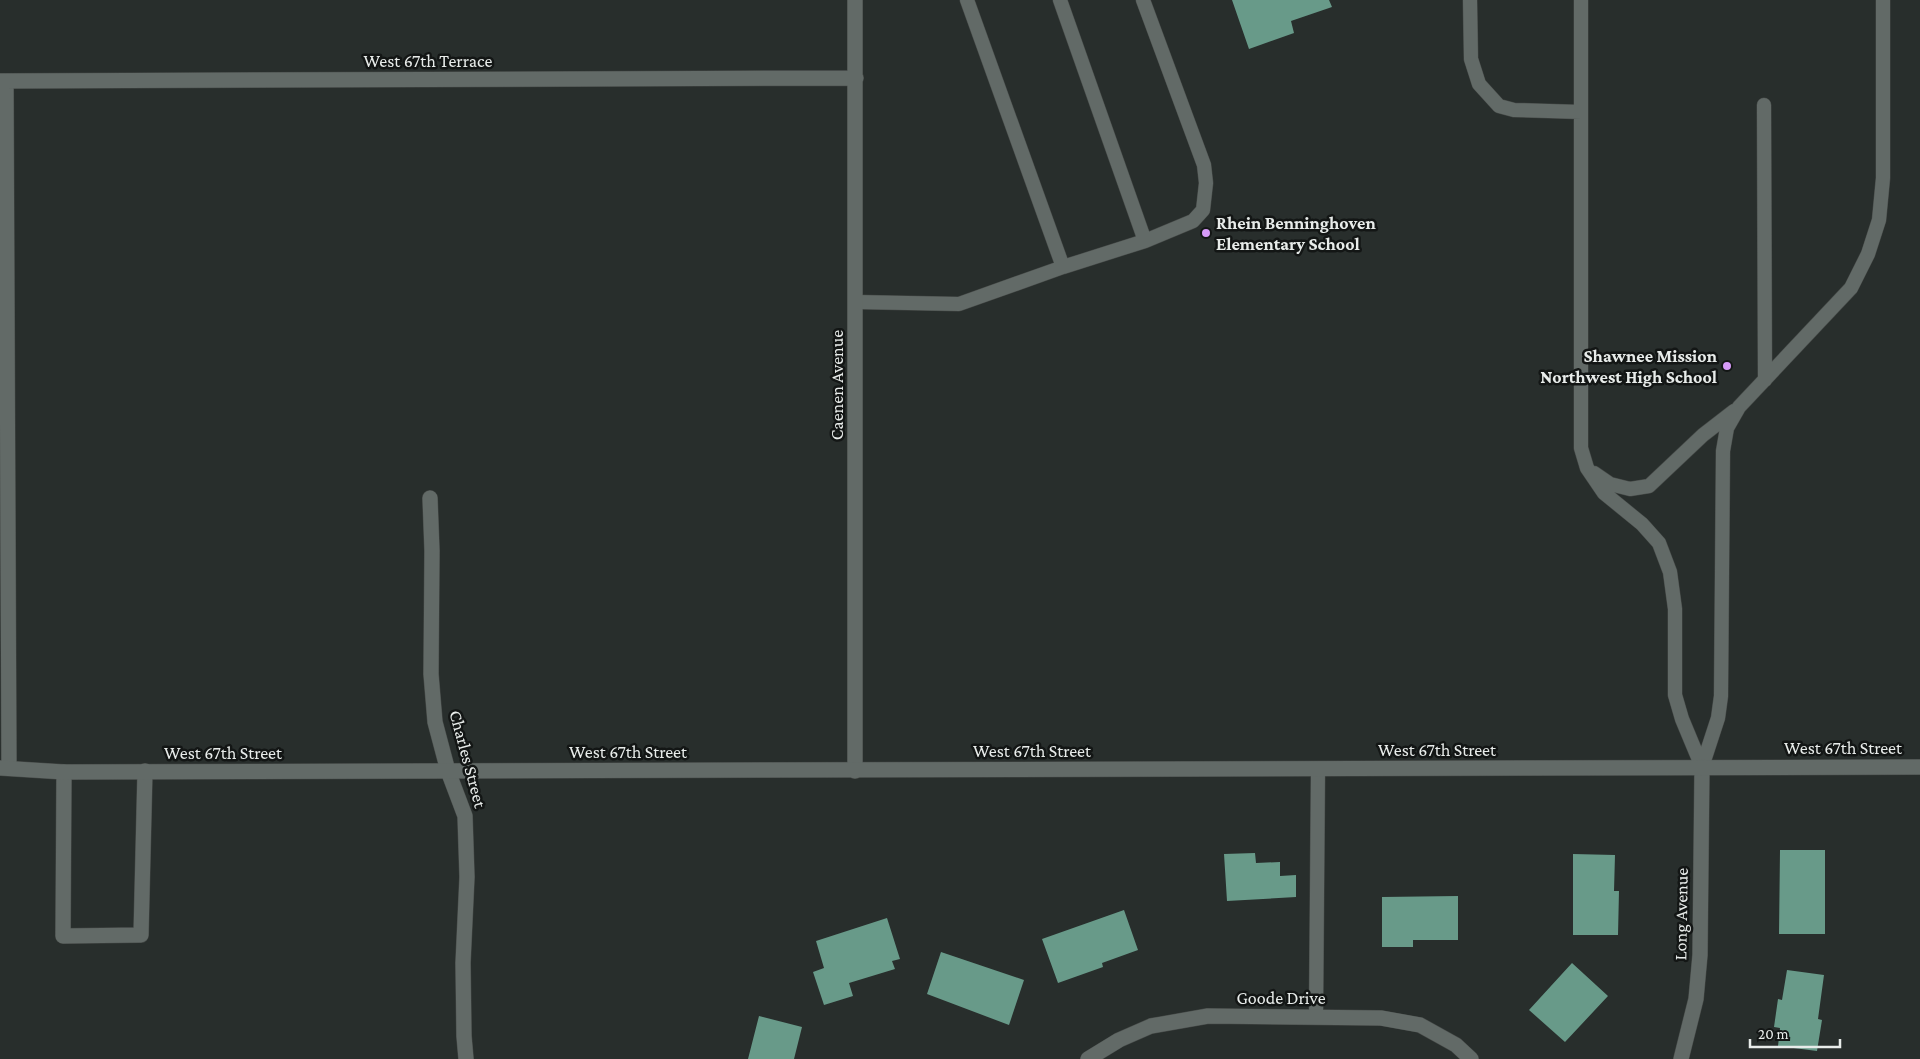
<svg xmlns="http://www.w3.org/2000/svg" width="1920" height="1059" font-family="'Crimson Pro',serif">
<rect width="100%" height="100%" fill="#282e2c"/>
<path fill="#689a89" d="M1232 0H1329L1332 7 1291 21 1294 33 1249 49Z
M1780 850H1825V934H1779Z
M1255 853 1256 863 1280 862V876L1296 875V897L1227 901 1224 854Z
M1573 854 1615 855 1614 891H1619L1618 935H1573Z
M1458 896V940H1413V947H1382V897Z
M1124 910 1138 950 1102 963 1103 967 1058 983 1042 939Z
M887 918 900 959 892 961 895 969 849 983 853 996 824 1005 813 972 824 968 816 941Z
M941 952 1024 980 1009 1025 927 994Z
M1572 963 1608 996 1565 1042 1529 1010Z
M1787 970 1824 975 1818 1019 1822 1020 1817 1051 1778 1046 1780 1028 1774 1027 1778 999 1782 1000Z
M759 1016 802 1027 794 1059H748Z"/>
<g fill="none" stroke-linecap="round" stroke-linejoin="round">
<defs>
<path id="service" d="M967 0 1063 267
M1060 0 1145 241
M1470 0 1471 59 1479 84 1499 106 1514 110 1581 112
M1581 0V448L1587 468 1604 493 1642 524 1659 543 1670 572 1675 609V695L1682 719 1702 767
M1764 105 1765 380
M856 302 959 304 1063 267 1145 241 1193 221 1203 210 1206 183 1204 165 1143 0
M1594 473 1610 484 1630 489 1649 486 1703 435 1734 411
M1702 767 1718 718 1721 696 1723 451 1727 428 1739 407 1851 288 1868 254 1879 220 1883 178V0
M1316 1017 1318 769"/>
<path id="minor" d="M855 0V771
M0 81 856 78
M6 81 9 768
M430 498 432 551 431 674 435 722 448 771 465 816 467 877 463 963 464 1036 466 1059
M64 772 63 936 141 935 145 771
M1088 1059 1119 1040 1151 1026 1208 1016 1381 1018 1420 1025 1456 1045 1471 1059
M1681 1059 1696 999 1700 955 1702 767"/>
<path id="tertiary" d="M0 768 64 772 1920 767"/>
</defs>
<use href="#service" stroke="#454947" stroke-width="15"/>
<use href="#minor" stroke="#454947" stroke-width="16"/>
<use href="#tertiary" stroke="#454947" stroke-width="16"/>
<use href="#service" stroke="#626a67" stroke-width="14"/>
<use href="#minor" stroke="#626a67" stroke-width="15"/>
<use href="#tertiary" stroke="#626a67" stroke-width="15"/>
</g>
<g fill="#d79bf9" stroke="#131615" stroke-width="2">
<circle cx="1206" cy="233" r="5"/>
<circle cx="1727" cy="366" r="5"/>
</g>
<g text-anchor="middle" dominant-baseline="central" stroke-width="5" stroke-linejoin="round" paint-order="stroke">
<g font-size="18" fill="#e8ecea" stroke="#131615">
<text x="428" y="61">West 67th Terrace</text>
<text transform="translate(837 385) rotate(-90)">Caenen Avenue</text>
<text x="1843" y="748">West 67th Street</text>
<text x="1437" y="750">West 67th Street</text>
<text x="1032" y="751">West 67th Street</text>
<text x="628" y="752">West 67th Street</text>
<text x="223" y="753">West 67th Street</text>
<text transform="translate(468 759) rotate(75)">Charles Street</text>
<text transform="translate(1681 914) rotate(-89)">Long Avenue</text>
<text x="1281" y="998">Goode Drive</text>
</g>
<g font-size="18" font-weight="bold" fill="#e8ecea" stroke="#131615" text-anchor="start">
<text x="1216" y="223">Rhein Benninghoven<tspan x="1216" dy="21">Elementary School</tspan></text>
<text x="1717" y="356" text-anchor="end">Shawnee Mission<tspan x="1717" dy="21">Northwest High School</tspan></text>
</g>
</g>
<path d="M1750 1039v8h90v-8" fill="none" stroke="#e8ecea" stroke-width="2.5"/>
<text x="1758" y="1039" font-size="15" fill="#e8ecea" stroke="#131615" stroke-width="4" paint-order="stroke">20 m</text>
</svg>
